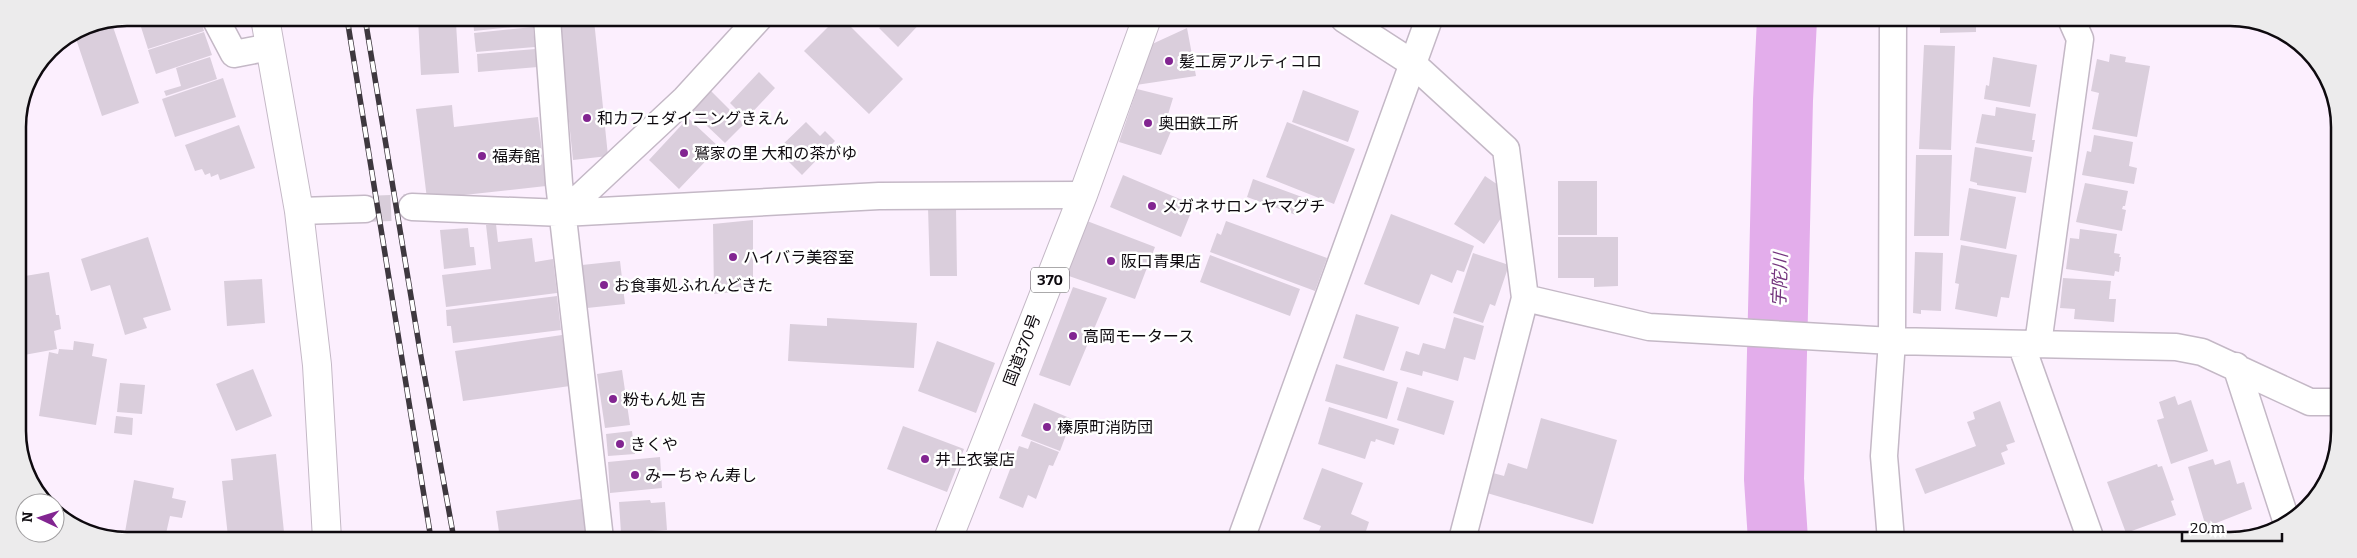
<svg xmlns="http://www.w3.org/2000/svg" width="2357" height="558" font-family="Bitter,'Noto Sans JP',serif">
<rect width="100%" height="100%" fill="#fceffe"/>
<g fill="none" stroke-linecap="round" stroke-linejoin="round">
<path stroke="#e3adeb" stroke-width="60" d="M1778 540 1774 479 1783 100 1787 19"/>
</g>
<path fill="#dacedc" d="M144 18 146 22 153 18H167L141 27 139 19Z
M172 18H200L204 31 148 49 141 27Z
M418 18H453V22L456 23 459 73 421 75Z
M473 18H530L531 25 474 31Z
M837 18H842L903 79 869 114 804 51Z
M873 18H925L898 47 879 28 882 26Z
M1940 19H1976V32L1940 33Z
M594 20 608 156 573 160 559 24Z
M111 21 139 103 102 116 74 33 86 26Z
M533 27 535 47 476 52 474 33Z
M1187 28 1196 76 1136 85 1150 45Z
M204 32 212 55 156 74 148 50Z
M1924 45 1955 46 1951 150 1919 149Z
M536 49 538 67 478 72 477 54Z
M2110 54 2126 57 2125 62 2150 66 2137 137 2092 129 2099 93 2091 91 2097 59 2109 62Z
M210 57 217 79 166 96 164 91 181 86 176 68Z
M1993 57 2037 65 2030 107 1984 99 1986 85 1989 86Z
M759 72 775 88 746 119 730 103Z
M223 78 236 117 175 137 162 99Z
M706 86 744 124 725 143 686 106Z
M1137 89 1173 98 1166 121 1174 124 1161 155 1119 142Z
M1303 90 1359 111 1348 142 1292 122Z
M452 105 454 127 538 117 546 186 427 199 416 109Z
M1996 107 2036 114 2032 140H2035L2033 152 1976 143 1982 114 1995 116Z
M688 118 719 147 679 189 649 160Z
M806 122 820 136 825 131 835 141 802 175 777 150Z
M1287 122 1355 149 1334 204 1266 177Z
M239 125 255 168 220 180 218 174 211 177 210 173 205 175 202 169 195 171 185 145Z
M2094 135 2133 142 2129 166 2137 168 2134 184 2082 175 2087 151 2091 152Z
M1975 147 2032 157 2026 193 1977 185V183L1970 181Z
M1916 155H1952L1949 236H1914Z
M1123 175 1194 205 1181 237 1110 207Z
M1485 176 1504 189 1509 206 1484 244 1454 224Z
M1253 179 1302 197 1296 215 1247 197Z
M1558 181H1597V235H1558Z
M2085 183 2128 191 2125 206H2123L2122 209 2126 210 2122 231 2076 222Z
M1969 188 2016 197 2006 249 1960 240Z
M928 207H956L957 276H930Z
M1391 214 1474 246 1464 272 1457 270 1452 283 1431 274 1419 305 1364 284Z
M753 220V290L714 294 713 224Z
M1087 221 1155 247 1135 299 1066 275Z
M1226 221 1327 258 1315 291 1210 252 1217 233 1221 235Z
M496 224 498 242 532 238 535 262 553 259 557 293 446 307 442 275 491 269 486 225Z
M468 228 470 247H474L476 265 444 269 440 230Z
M2080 229 2117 234 2114 253 2120 254 2119 257H2121L2119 272 2115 271 2114 276 2066 269 2070 238 2079 239Z
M148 237 171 310 143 318 147 328 125 335 110 285 91 291 81 259Z
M1558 237H1618V286L1594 287V278H1558Z
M1961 245 2017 255 2009 298 2001 297 1997 317 1955 309 1959 284 1955 283Z
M1915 252 1943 253 1941 311 1921 310V314L1913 313Z
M1473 253 1509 265 1495 306 1490 304 1483 323 1453 313Z
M1210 255 1300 289 1290 316 1200 282Z
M620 261 625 304 587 308 582 265Z
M49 272 56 315H59L61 329 54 331 57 349 24 355 22 346 19 347V277Z
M2063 278 2111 281 2109 299H2116L2114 322 2074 319 2075 309 2060 308Z
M262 279 265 323 227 326 224 281Z
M1073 287 1107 298 1070 386 1039 375Z
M557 296 561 330 453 343 451 326H447L446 310Z
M1356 314 1399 327 1384 371 1343 358Z
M1454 317 1484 326 1475 360 1464 357 1458 381 1423 371 1422 376 1400 370 1406 351 1419 355 1423 343 1445 349Z
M827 318 917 323 914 368 788 361 790 324 827 326Z
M562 335 570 386 463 401 455 351Z
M74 341 94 344 92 356 107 359 96 425 39 416 49 352 58 354 59 349 73 350Z
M937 341 995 363 976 413 918 391Z
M1336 364 1398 382 1387 419 1325 401Z
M253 369 272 416 236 431 216 384Z
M622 370 630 425 605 428 597 374Z
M120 383 145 385 142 414 117 412Z
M1407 387 1454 401 1444 435 1397 420Z
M2175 396 2178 405 2191 400 2208 451 2171 464 2157 420 2164 418 2159 402Z
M2000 401 2015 442 2006 445 2008 450 2001 453 2005 464 1925 494 1915 469 1976 446 1967 422 1975 419 1973 412Z
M1034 403 1072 419 1060 451 1021 436Z
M1329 407 1399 429 1394 445 1376 439 1375 442 1371 441 1365 459 1318 444Z
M116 416 133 418 132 435 114 433Z
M1541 418 1617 440 1593 524 1487 493 1493 473 1504 476 1508 463 1527 469Z
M903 426 964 449 947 492 887 469Z
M632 431 635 454 608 456 606 434Z
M1031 441 1059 452 1053 466 1049 465 1036 499 1028 495 1023 508 999 498 1019 446 1028 449Z
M276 454 284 532 228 537 222 481 233 480 231 459Z
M660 457 662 488 610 493 608 462Z
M2213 459 2215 465 2230 460 2237 484 2244 482 2252 509 2206 527 2188 467Z
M2157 464 2158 467 2162 466 2174 500 2171 501 2176 515 2126 533 2107 482Z
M1322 468 1363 483 1351 514 1369 522 1363 540H1335L1336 537 1319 531 1321 526 1303 519Z
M134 480 174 488 172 498 186 501 182 518 170 516 165 538H124Z
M581 499 587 539H500L496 511Z
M650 500 651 503 665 502 667 530 621 533 619 502Z
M2245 529 2247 536 2237 540H2215Z
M1151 531V539H1117L1116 532Z
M1276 531 1300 539H1273Z
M674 535V539H641V537Z
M1107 536V539H1059V537Z"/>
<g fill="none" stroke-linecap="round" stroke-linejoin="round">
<path stroke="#d8cdda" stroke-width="26" stroke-dasharray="26 13" stroke-linecap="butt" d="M365 209 412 207"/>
<defs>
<path id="street" d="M215 18 234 54 270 47
M547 18 559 183 600 539
M1344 19 1412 63 1506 149 1525 298 1462 540
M412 207 563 213 879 196 1083 195
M299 211 365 209
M563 213 685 99 759 18
M1525 298 1649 327 1892 341 2176 347 2202 352 2310 402H2337
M2021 344 2091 540
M2038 344 2080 39 2071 19
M2236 366 2286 520
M1241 539 1429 19
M1891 540 1884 456 1892 341 1893 19"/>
<path id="secondary" d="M265 18 299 211 317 365 327 539"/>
<path id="highway" d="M948 539 1083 195 1147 18"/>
</defs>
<use href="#street" stroke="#c4b8c6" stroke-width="29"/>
<use href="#secondary" stroke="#c4b8c6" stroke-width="30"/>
<use href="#highway" stroke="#c4b8c6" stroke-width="30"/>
<use href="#street" stroke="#fff" stroke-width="26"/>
<use href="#secondary" stroke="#fff" stroke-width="28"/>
<use href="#highway" stroke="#fff" stroke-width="28"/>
<defs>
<path id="rail" d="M347 18 431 539
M365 18 420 351 454 539"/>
</defs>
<use href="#rail" stroke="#3e383f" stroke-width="5.5"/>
<use href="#rail" stroke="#fff" stroke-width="4" stroke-dasharray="11" stroke-linecap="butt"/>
</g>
<g fill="#822591" stroke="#fff" stroke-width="2">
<circle cx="1169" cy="61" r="5"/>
<circle cx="587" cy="118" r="5"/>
<circle cx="1148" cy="123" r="5"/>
<circle cx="684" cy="153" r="5"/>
<circle cx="482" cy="156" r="5"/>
<circle cx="1152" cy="206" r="5"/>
<circle cx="733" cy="257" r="5"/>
<circle cx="1111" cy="261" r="5"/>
<circle cx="604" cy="285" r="5"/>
<circle cx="1073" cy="336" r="5"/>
<circle cx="613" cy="399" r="5"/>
<circle cx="1047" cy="427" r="5"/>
<circle cx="620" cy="444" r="5"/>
<circle cx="925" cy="459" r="5"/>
<circle cx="635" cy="475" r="5"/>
</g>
<g text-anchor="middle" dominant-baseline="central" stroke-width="5" stroke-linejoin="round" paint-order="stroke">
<rect fill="#fff" stroke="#565457" stroke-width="1" x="1031" y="267.5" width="38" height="25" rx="4"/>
<g font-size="15" font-weight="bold" fill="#0e0a0f">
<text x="1050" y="280">370</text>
</g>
<g font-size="16" fill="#0e0a0f" stroke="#fff" text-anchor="start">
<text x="1179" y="61">髪工房アルティコロ</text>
<text x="597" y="118">和カフェダイニングきえん</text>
<text x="1158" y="123">奥田鉄工所</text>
<text x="694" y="153">鷲家の里 大和の茶がゆ</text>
<text x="492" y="156">福寿館</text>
<text x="1162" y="206">メガネサロン ヤマグチ</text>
<text x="743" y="257">ハイバラ美容室</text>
<text x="1121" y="261">阪口青果店</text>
<text x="614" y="285">お食事処ふれんどきた</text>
<text x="1083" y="336">高岡モータース</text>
<text x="623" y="399">粉もん処 吉</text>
<text x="1057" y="427">榛原町消防団</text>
<text x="630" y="444">きくや</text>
<text x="935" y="459">井上衣裳店</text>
<text x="645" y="475">みーちゃん寿し</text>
</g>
<g font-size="16" fill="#0e0a0f" stroke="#fff">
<text transform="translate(1022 350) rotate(-69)">国道370号</text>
</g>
<g font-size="18" font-style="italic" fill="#74357e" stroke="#fff">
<text transform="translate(1780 280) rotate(-88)">宇陀川</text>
</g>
</g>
<path d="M0 0H2357V558H0ZM127 26H2230A101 101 0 0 1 2331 127V431A101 101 0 0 1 2230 532H127A101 101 0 0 1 26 431V127A101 101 0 0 1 127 26Z" fill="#ecebec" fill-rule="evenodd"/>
<path fill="none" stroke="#0e0a0f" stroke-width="2.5" d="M127 26H2230A101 101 0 0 1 2331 127V431A101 101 0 0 1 2230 532H127A101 101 0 0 1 26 431V127A101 101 0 0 1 127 26Z"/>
<g transform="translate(40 518) rotate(274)"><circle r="24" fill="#ffffff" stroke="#9f9d9f"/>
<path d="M0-4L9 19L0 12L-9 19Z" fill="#822591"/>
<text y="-8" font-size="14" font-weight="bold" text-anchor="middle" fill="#0e0a0f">N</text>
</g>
<path d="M2182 533v8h100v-8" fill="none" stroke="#0e0a0f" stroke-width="2.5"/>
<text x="2190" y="533" font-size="15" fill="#0e0a0f" stroke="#ffffff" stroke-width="4" paint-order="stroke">20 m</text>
</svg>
